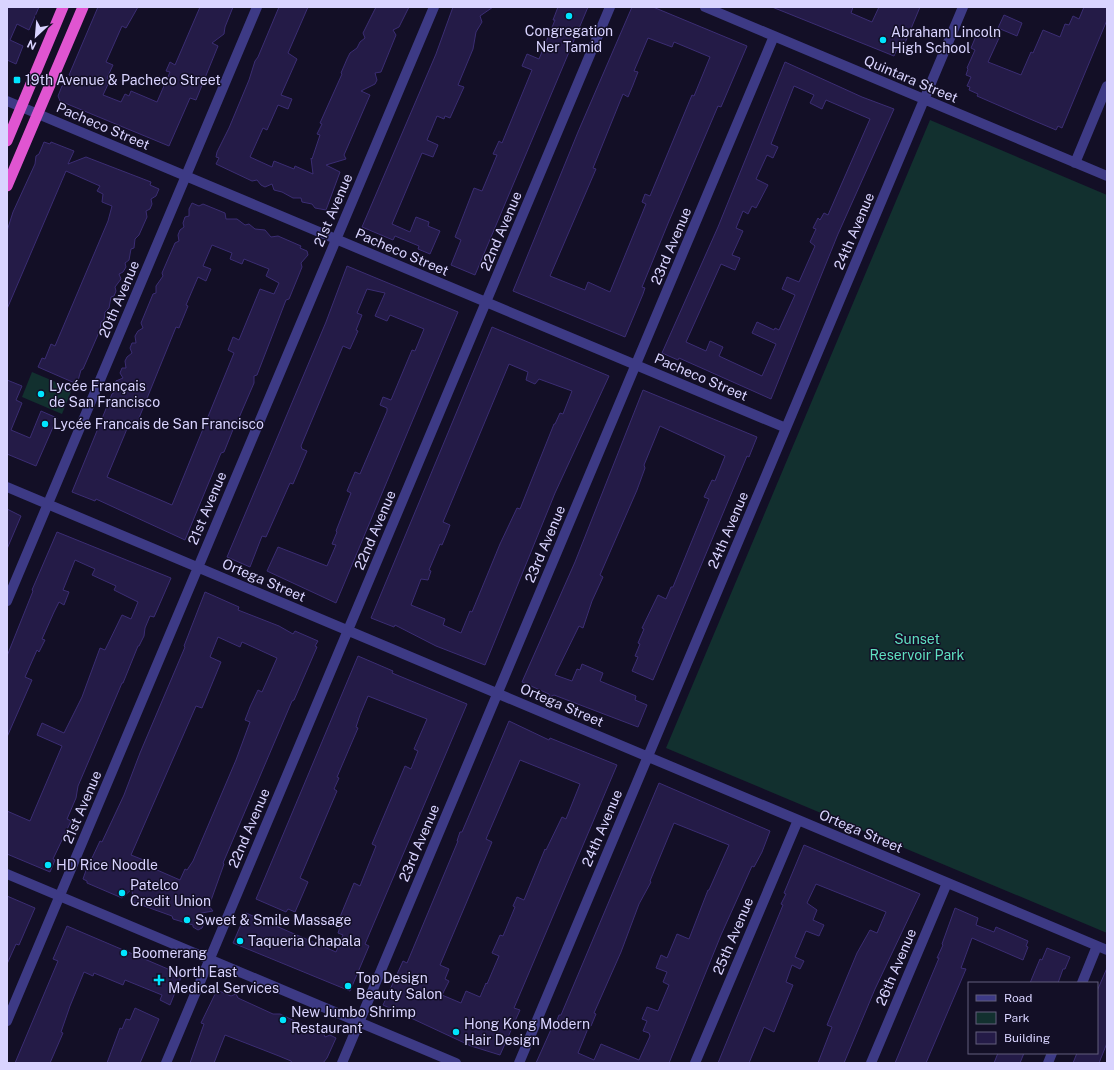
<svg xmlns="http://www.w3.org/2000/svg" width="1114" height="1070" font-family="'Public Sans',sans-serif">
<rect width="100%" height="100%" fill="#130f26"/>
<path fill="#12302f" d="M930 120 1107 195V933L666 748Z
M32 372 72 389 62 414 22 397Z"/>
<path fill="#241b47" stroke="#3b2d73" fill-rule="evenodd" d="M7 7H39L29 30 17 24 10 40 23 46 16 64 7 60Z
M98 7H138L126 28 122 26 106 62 113 65 107 78 110 80 103 95 121 102 125 94 129 96 131 91 157 102 170 72 166 71 170 62 175 65 200 7H233L225 27 224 34 212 43 218 46 196 100 190 98 169 146 60 101 58 96 62 86 81 80 69 75Z
M279 7H308L288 53 297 59 281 95 292 99 288 109 278 105 267 130 263 128 250 157 272 167 274 161 294 169 295 166 313 174 311 158 312 159 320 135 317 134 322 124 320 123 342 74 341 73 347 59 350 53 357 48 360 42 365 38 363 33 376 7H409L399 27 393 30 396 35 381 72 375 73 377 80 375 84 361 91 370 95 344 155 346 159 326 165 340 172 326 210 315 208 312 204 302 202 301 198H293L282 192 274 190 272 184 265 187 261 185 257 180 252 181 216 164 219 158 216 157 217 152 229 128 249 80 255 61 258 57Z
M453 7H493L480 16 482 22 476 32 473 49 458 85 464 87 450 118 445 116 444 119 437 116 427 140 438 145 433 157 422 153 392 224 410 232 416 217 429 222 428 226 440 231 430 254 418 249 419 246 395 236 393 240 362 227 436 54Z
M558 7H588L475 275 451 265 461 240 455 237 474 188 482 191 497 155 493 154 499 141 502 143 532 70 522 66 527 54 539 59 555 20H553Z
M632 7H653L747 46 721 107 718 106 669 221 642 287 645 288 643 294 625 337 513 291 578 132ZM648 38 672 47 674 42 710 57 694 96 692 95 650 196 645 194 642 202 646 204 610 292 588 282 585 290 550 276 596 169 593 168 623 94 628 97 633 85 638 72 634 71Z
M772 7H853L851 13 872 22 879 7H920L905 43 900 42 894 56Z
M1084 7H1107V20L1062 128 1058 126 1056 130 1030 119 977 96 978 94 969 90 970 87 967 86 971 77 966 75 968 69 967 68 975 50 971 48 979 29 999 38 988 62 1021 75 1031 52 1033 53 1043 30 1060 37 1065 24 1069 25 1073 16 1079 19Z
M1004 15 1022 23 1017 36 998 28Z
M785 62 862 97 894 109 838 234 771 399 679 358 678 360 662 353 718 227ZM794 86 814 95 810 103 822 109 826 100 870 119 828 215 824 213 820 220 818 218 813 228 816 229 810 242 815 246 799 282 787 277 782 289 795 295 779 330 775 328 774 330 757 322 752 333 776 344 762 376 719 356 723 347 710 341 706 351 686 342 721 264 735 270 740 258 732 255 743 231 736 228 743 211 748 214 752 206 756 208 768 185 756 179 767 155 773 158 778 147 771 144Z
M44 142 50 144 51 142 74 151 68 164 86 157 151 182 150 185 159 189 156 196 151 199 152 204 150 209 146 211 147 217 139 235 135 239 134 248 131 249 129 260 125 263 126 267 123 272 119 274 121 279 115 287 116 291 114 296 111 297 109 308 105 312 104 320 101 322 100 330 83 369 81 370 77 384 38 367 42 358 45 359 51 344 55 346 108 221 112 206 102 202 103 194 97 191 100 186 66 171 7 309V231L13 212 35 164 36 156 39 154Z
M192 203 199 206 203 204 225 213 226 219H237L245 225 249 224 255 229 265 230 271 237 278 236 301 246 300 248 307 251 308 255 301 263 302 267 298 277 289 299 286 300 257 375 254 376V383L235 427H234L224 452 221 453 185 540 96 499 95 501 72 492 112 394 116 391 114 386 116 381 123 378 120 373 122 368H126L125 361 127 357 132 353 130 348 132 343H136L135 336 138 331 143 328 141 323 153 294 156 293V286L163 276 162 273 175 243 179 241 178 235 180 230 184 227 183 223 185 217 189 216V209ZM212 245 232 253 230 259 242 264 244 259 269 269 266 276 279 283 274 294 260 289 239 340 233 337 228 350 234 353 172 505 107 477 129 424 138 428 142 419 139 418 176 327 179 328 188 306 186 305 198 277 206 281 211 269 203 266Z
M347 266 458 312 336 603 267 571 278 547 327 566 336 545 332 544 337 532 336 531 351 493 347 491 355 472 360 474 387 411V408L380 405 383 397 391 400 412 350 415 351 424 329 390 315 387 321 375 316 385 293 367 289 357 313 362 315 356 330 358 331 350 349 343 346 301 446 302 449 307 451 293 484 290 483 266 537 262 536 250 567 227 557 326 322Z
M492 327 609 376 555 493 485 665 436 646 395 625 394 627 371 618ZM509 364 528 372 526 380 535 384 539 379 572 391 563 414 560 413 555 424H554L520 509 517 508 500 544 472 612 470 611 461 633 443 625 445 619 411 605 421 579 428 580 431 571 429 570 440 544 442 545 447 533 450 525 443 522Z
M7 380 22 386 16 400 22 403 11 430 30 438 41 411 57 418 36 466 7 454Z
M643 390 757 437 749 457 747 456 653 680 632 671 638 657 635 656 640 644 638 643 644 629 642 628 658 595 666 599 671 587H673L709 499 704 497 712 480 715 481 725 456 660 426 644 465 645 468 637 490 600 575 603 577 592 601 583 628 579 626 555 675 572 681 577 669 580 670 582 664 603 673 600 681 636 696 635 700 647 705 638 727 554 695 550 697 549 694 522 682 575 562Z
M7 509 21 516 7 549Z
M57 532 171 578 154 617 150 616 145 628 144 636 139 646H138L123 683H122L78 786 76 798 67 819 71 821 53 859 55 860 50 872 7 854V811L30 821 62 746 37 735 42 723 64 733 82 697 100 648 105 650 122 615 131 619 138 602 114 590 116 586 92 575 95 569 75 560 63 590 69 592 64 605 59 602 54 612 42 639 45 640 39 652 37 650 25 677 32 680 7 737V656L33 591 32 590Z
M205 592 239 607 238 610 279 626 293 634 295 631 318 641 315 646 317 647 294 700 292 701 223 863 224 864 209 906 213 911 196 914 204 923 202 928 198 930 193 927V925L173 919 172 916 133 902 132 889 122 898 87 883V881L83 879 90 859 92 858 100 841 102 842 124 795 140 753 185 647 184 646ZM218 637 240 647 242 642 277 658 262 692 258 690 250 707 245 720 250 722 236 760 193 861 187 870 185 869 180 880 157 870 145 863 146 861 131 855 196 706 202 708 221 662 210 657Z
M358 656 393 671 392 673 467 704 365 944 369 946 350 991 233 943 246 913 336 952 343 935 338 933 343 918 340 917 354 883 360 886 376 846 372 844 405 766 411 769 418 751 414 749 427 719 368 696 360 715 356 727 358 728 337 777 339 778 334 789 337 791 300 878 308 882 295 912 288 909 286 912 256 899Z
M509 721 549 740 550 738 617 765 514 1008 520 1010 500 1055 471 1046 383 1005 403 961 407 963 458 841H457L460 832H462ZM520 760 580 784 566 819 562 817 546 850 545 849 524 900 517 897 513 906 515 907 503 936 500 935 492 953 499 956 487 984 486 983 480 997 466 991 461 1003 442 995 449 981 445 979 449 969 440 965 492 842 486 839Z
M659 783 770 831 762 852 754 867 752 866 721 935 669 1063H536L553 1025H555L559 1015H561ZM674 823 729 845 709 890H708L689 939 677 934 667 958 661 955 656 968 667 972 663 982 669 985 658 1011 647 1007 642 1019 647 1021 643 1031 649 1033 650 1036 639 1060 601 1044 594 1060 578 1053 589 1026H591L596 1014 594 1013 621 952 639 904 651 882 650 881Z
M804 845 920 894 875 989 844 1063H818L832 1027 827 1025 857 953 870 930 877 933 886 912 816 884 807 903 817 910 813 920 824 925 819 936 806 931 795 957 804 961 800 969 792 965 786 982 793 985 774 1032 764 1027 749 1063H718L783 905 781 904 786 894 784 893Z
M7 896 35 908 19 945 16 944 7 964Z
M955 908 978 918 976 925 994 932 996 927 1028 941 1026 946 1028 947 1023 960 972 938 961 968 966 969 926 1063H895L939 958H937L943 945 942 944Z
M67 926 182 975 170 1005 160 1000 162 995 125 980 123 985 94 973 93 976 84 972 70 1006 61 1032 63 1033 50 1063H15L58 961 53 959Z
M1047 948 1070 957 1065 969H1063L1058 983H1030L1040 959 1042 960Z
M1107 968V1043L1099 1063H1073L1077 1053H1097V991Z
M217 990 231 996 236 994 238 998 273 1014H280L305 1026H308L314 1032 319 1030 323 1032 325 1037 330 1035 336 1038 327 1058 323 1063H292L291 1061 279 1056 225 1035 214 1063H190L204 1024 201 1023Z
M135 1008 159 1019 140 1063H107L120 1028 122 1029 126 1019 130 1020Z
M998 1053H1024L1020 1063H994Z"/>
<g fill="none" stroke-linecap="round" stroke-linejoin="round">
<path stroke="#3d3a85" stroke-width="10" d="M705 7 1107 176
M7 101 786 428
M1075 163 1107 86
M7 487 1107 950
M7 601 257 7
M1082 983 1097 946
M7 1021 434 7
M166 1063 610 7
M342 1063 774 36
M519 1063 963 7
M695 1063 798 820
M871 1063 947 883
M1048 1063 1052 1053"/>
<path stroke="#3d3a85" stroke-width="10" d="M7 874 456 1063"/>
<path stroke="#e055d1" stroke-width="11" d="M7 141 63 7
M7 186 83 7"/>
</g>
<g fill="#00e5ff" stroke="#130f26" stroke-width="1.5">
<circle cx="569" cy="16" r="4"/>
<circle cx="883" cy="40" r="4"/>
<rect x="13" y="76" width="8" height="8" rx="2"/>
<circle cx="41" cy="394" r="4"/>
<circle cx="45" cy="424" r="4"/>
<circle cx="48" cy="865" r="4"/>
<circle cx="122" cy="893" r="4"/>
<circle cx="187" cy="920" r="4"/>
<circle cx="240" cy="941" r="4"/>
<circle cx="124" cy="953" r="4"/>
<path d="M157 974h4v4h4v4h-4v4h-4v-4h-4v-4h4z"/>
<circle cx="348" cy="986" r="4"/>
<circle cx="283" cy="1020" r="4"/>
<circle cx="456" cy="1032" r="4"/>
</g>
<g text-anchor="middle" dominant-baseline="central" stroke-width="3" stroke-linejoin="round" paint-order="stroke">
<g font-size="14" fill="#d9d4ff" stroke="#130f26" text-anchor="start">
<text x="569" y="31" text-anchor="middle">Congregation<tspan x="569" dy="16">Ner Tamid</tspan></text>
<text x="891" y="32">Abraham Lincoln<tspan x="891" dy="16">High School</tspan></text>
<text x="25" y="80">19th Avenue &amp; Pacheco Street</text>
<text x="49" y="386">Lycée Français<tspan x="49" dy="16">de San Francisco</tspan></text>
<text x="53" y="424">Lycée Francais de San Francisco</text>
<text x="56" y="865">HD Rice Noodle</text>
<text x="130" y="885">Patelco<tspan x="130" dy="16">Credit Union</tspan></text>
<text x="195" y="920">Sweet &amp; Smile Massage</text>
<text x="248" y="941">Taqueria Chapala</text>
<text x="132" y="953">Boomerang</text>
<text x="168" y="972">North East<tspan x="168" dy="16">Medical Services</tspan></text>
<text x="356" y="978">Top Design<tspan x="356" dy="16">Beauty Salon</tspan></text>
<text x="291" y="1012">New Jumbo Shrimp<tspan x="291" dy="16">Restaurant</tspan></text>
<text x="464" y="1024">Hong Kong Modern<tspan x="464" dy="16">Hair Design</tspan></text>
</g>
<g font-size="14" fill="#d9d4ff" stroke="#130f26">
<text transform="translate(911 79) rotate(23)">Quintara Street</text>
<text transform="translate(103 126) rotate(23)">Pacheco Street</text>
<text transform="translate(333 210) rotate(-67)">21st Avenue</text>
<text transform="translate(501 231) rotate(-67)">22nd Avenue</text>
<text transform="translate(854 231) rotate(-67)">24th Avenue</text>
<text transform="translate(671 246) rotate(-67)">23rd Avenue</text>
<text transform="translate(402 252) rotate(23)">Pacheco Street</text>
<text transform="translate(119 299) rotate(-67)">20th Avenue</text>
<text transform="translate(701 377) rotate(23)">Pacheco Street</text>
<text transform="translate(207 508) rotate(-67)">21st Avenue</text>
<text transform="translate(375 530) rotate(-67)">22nd Avenue</text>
<text transform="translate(728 530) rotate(-67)">24th Avenue</text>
<text transform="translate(545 544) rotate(-67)">23rd Avenue</text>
<text transform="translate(264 580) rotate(23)">Ortega Street</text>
<text transform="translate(562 705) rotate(23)">Ortega Street</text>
<text transform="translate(82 807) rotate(-67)">21st Avenue</text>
<text transform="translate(249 828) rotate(-67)">22nd Avenue</text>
<text transform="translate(602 828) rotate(-67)">24th Avenue</text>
<text transform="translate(861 831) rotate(23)">Ortega Street</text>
<text transform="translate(419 843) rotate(-67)">23rd Avenue</text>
<text transform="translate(733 936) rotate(-67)">25th Avenue</text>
<text transform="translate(896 967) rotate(-67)">26th Avenue</text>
</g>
<g font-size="14" fill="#5fe0c0" stroke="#130f26">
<text x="917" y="639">Sunset<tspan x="917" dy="16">Reservoir Park</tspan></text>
</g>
</g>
<rect width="1114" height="1070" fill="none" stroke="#d9d4ff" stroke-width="16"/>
<rect x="968" y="982" width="130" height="72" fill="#130f26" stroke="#625e7d"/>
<rect x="976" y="995" width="20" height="6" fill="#3d3a85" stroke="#625e7d"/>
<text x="1004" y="1002" font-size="12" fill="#d9d4ff">Road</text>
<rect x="976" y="1012" width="20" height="12" fill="#12302f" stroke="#625e7d"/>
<text x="1004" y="1022" font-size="12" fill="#d9d4ff">Park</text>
<rect x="976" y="1032" width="20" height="12" fill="#241b47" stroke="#625e7d"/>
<text x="1004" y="1042" font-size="12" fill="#d9d4ff">Building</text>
<g transform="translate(36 36) rotate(206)" stroke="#130f26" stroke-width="3" paint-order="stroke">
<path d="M0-3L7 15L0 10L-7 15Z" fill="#d9d4ff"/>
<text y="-6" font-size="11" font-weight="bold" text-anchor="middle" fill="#d9d4ff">N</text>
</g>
</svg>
